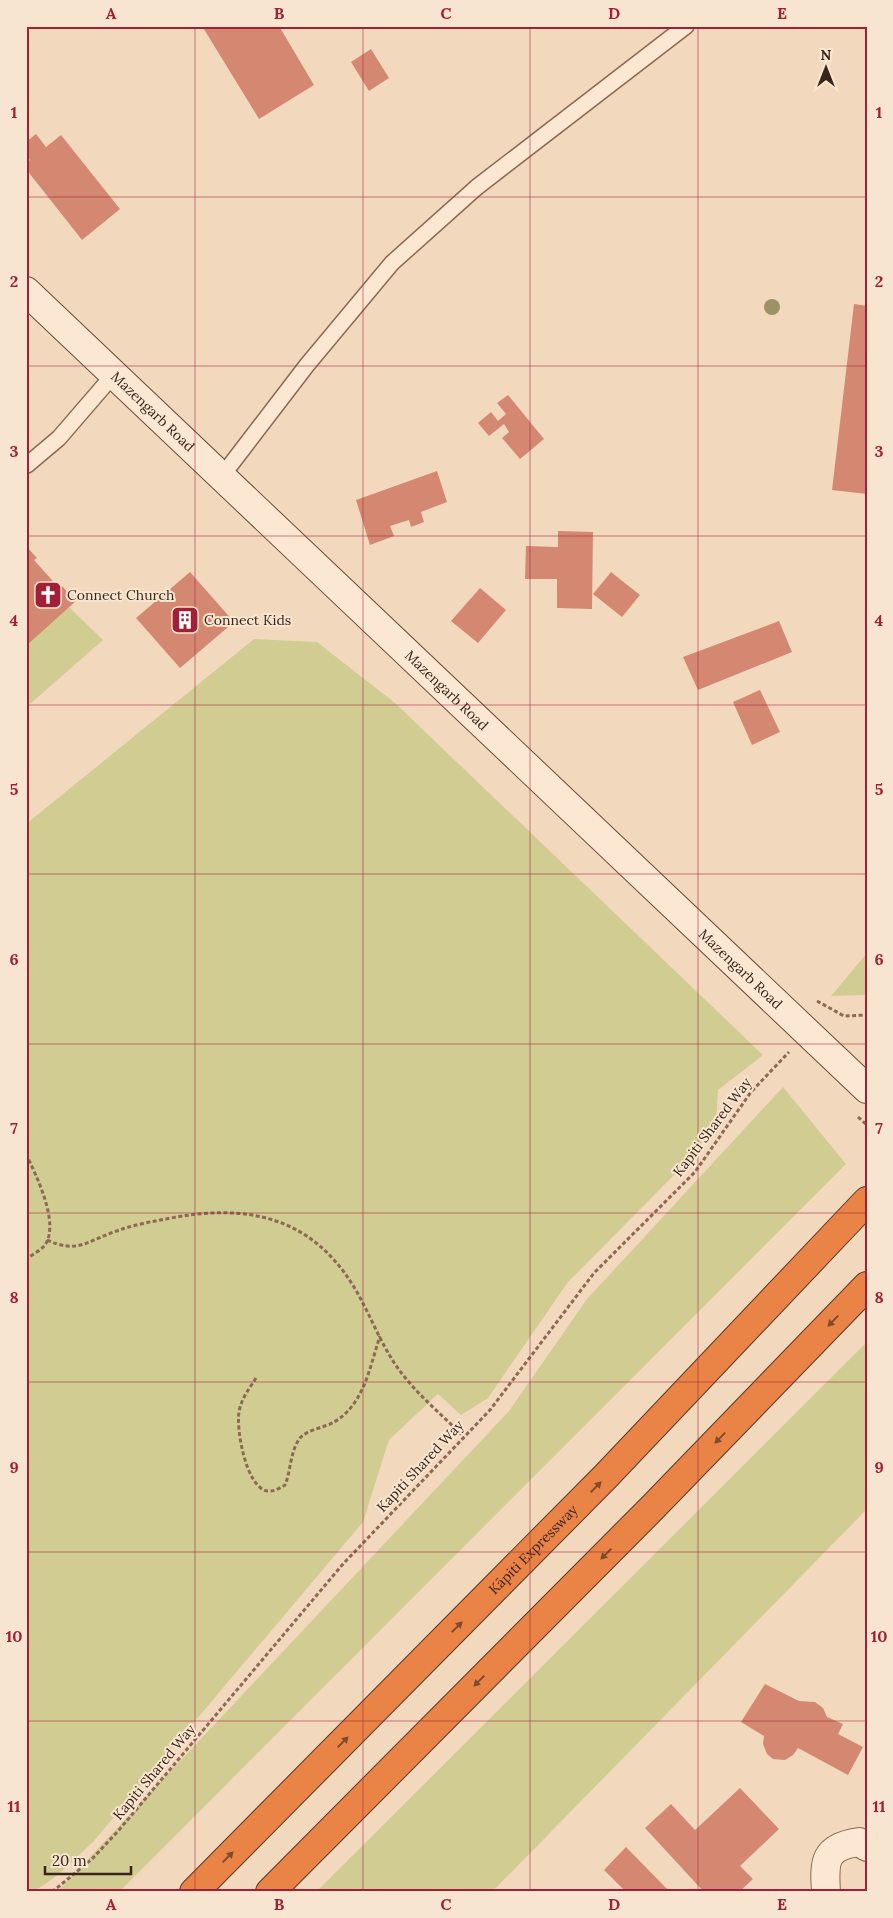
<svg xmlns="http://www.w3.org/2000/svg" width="893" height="1918" font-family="Lora,serif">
<rect width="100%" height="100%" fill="#f2d9be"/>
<path fill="#d1cd92" d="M69 607 103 640 30 704 26 699V646Z
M254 639 317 642 395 703 763 1055 718 1090 716 1124 684 1165 568 1282 488 1398 461 1415 438 1394 389 1440 363 1522 93 1842C78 1855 45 1892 26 1892V824Z
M867 953V995L831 996Z
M783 1087 846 1164 119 1892H57L509 1411 587 1299Z
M867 1342V1509L492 1892H316Z"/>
<path fill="#d48871" d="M202 26H279L314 85 259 119Z
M371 49 389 78 369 91 351 62Z
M36 134 46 147 61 135 120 209 82 240 26 169V163L30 160 26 156V142Z
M854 304 867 306V494L832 490Z
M508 395 544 439 520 459 502 438 509 432 504 424 489 436 478 423 491 412 498 421 506 414 497 403Z
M437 471 447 502 421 512 424 522 411 527 409 520 390 526 394 536 370 545 356 500Z
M558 531 593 532 592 609 557 608V579H525L526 546 558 547Z
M26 546 37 558 34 560 59 588 62 586 76 601 26 646Z
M190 572 234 622 180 668 136 618Z
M611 572 640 595 622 617 593 594Z
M480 588 506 610 478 643 451 621Z
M779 621 792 652 698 690 683 657Z
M760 690 780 732 752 745 733 702Z
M765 1684 799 1701 815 1702 823 1708 827 1717 843 1724 838 1734 863 1747 848 1775 798 1748 793 1755 785 1760 773 1759 767 1754 763 1744 764 1736 741 1722Z
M740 1788 779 1829 740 1866 753 1879 739 1892H720L717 1889 713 1892H704L645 1828 671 1804 695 1830Z
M626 1847 670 1892H626L604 1870Z"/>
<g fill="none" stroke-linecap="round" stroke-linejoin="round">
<defs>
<path id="lane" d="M27 465 59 438 115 373
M222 476 307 365 392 263 477 187 686 26"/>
<path id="street" d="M826 1892C824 1861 824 1847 859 1842L867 1847"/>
<g id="secondary">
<path id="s1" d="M26 291 867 1089"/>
</g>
<g id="highway">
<path id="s2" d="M194 1892 606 1476 867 1201"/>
<path d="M270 1892 653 1507 867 1286"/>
</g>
</defs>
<use href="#lane" stroke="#8c6855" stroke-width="18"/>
<use href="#street" stroke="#8c6855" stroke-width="30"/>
<use href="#secondary" stroke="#6e4a39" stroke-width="30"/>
<use href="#highway" stroke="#59382a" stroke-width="30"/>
<path stroke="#8c6855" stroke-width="3" stroke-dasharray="4 2.5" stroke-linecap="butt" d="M817 1001 844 1016 867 1015
M858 1117 867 1125
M26 1154C36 1175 60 1223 45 1245 41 1250 32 1255 26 1259
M47 1240C76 1253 85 1243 111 1233 129 1226 148 1222 166 1219 245 1203 310 1215 354 1287 369 1312 379 1340 395 1364 413 1391 440 1413 463 1436
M256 1378C249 1389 241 1399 239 1412 236 1429 246 1487 267 1491 274 1492 280 1488 285 1485 291 1471 290 1451 300 1438 308 1429 324 1428 334 1422 364 1405 370 1366 380 1336
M52 1892 92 1859 119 1830 343 1564 490 1410 594 1273 695 1172 751 1092 789 1052"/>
<use href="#lane" stroke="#fce8d2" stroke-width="15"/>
<use href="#street" stroke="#fce8d2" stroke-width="28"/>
<use href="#secondary" stroke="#fce8d2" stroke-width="28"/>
<use href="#highway" stroke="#ea8446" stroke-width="28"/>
</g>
<circle fill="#9b9267" cx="772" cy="307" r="8"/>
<defs><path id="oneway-solid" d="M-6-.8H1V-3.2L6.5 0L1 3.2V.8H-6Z" transform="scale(1.25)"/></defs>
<g fill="#804b2c">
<use href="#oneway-solid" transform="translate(833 1321) rotate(134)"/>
<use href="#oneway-solid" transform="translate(720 1438) rotate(134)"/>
<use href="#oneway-solid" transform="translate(596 1487) rotate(-45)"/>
<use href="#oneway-solid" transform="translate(606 1554) rotate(135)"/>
<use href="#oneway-solid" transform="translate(457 1627) rotate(-45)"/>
<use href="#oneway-solid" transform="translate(479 1681) rotate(135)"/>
<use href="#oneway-solid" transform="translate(343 1742) rotate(-45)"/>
<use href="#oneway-solid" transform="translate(228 1857) rotate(-45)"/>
</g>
<path fill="none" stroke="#a12038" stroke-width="1" stroke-opacity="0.55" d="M195 26V1892M363 26V1892M530 26V1892M698 26V1892M26 197H867M26 366H867M26 536H867M26 705H867M26 874H867M26 1044H867M26 1213H867M26 1382H867M26 1552H867M26 1721H867"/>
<defs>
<symbol id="church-square" viewBox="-11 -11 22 22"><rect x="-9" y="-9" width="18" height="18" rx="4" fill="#a12038" stroke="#f8e5cf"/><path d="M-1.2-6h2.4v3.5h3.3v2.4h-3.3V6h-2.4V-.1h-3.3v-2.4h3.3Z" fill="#fff"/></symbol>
<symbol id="building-square" viewBox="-11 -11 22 22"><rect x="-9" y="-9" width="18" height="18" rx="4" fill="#a12038" stroke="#f8e5cf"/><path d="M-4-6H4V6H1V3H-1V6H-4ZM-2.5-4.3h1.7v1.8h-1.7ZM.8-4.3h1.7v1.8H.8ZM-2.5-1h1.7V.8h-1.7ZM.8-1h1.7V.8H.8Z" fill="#fff"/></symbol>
</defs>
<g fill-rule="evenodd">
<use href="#church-square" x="32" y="579" width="32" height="32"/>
<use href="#building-square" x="169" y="604" width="32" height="32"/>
</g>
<g text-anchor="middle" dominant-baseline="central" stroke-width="4" stroke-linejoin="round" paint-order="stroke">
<g font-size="14" fill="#3a251b" stroke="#f8e5cf">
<text stroke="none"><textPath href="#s1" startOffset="175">Mazengarb Road</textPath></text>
<text stroke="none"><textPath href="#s1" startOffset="580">Mazengarb Road</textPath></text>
<text stroke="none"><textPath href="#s1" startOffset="985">Mazengarb Road</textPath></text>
<text transform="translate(712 1127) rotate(-53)">Kapiti Shared Way</text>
<text transform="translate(420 1466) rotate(-47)">Kapiti Shared Way</text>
<text stroke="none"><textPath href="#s2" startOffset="482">Kāpiti Expressway</textPath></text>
<text transform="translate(154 1772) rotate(-50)">Kapiti Shared Way</text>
</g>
<g font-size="14" fill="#3a251b" stroke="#f8e5cf" text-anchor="start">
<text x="67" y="595">Connect Church</text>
<text x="204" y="620">Connect Kids</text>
</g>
</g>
<rect width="893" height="1918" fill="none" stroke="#f8e5cf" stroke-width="55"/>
<g transform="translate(826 68)" stroke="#f8e5cf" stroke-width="4" paint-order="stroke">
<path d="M0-4L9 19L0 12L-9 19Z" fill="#3a251b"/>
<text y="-8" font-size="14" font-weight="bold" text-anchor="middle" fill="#3a251b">N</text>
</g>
<path d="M45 1866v8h86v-8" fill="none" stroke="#3a251b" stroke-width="2.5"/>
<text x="52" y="1866" font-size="15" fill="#3a251b" stroke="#f8e5cf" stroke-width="4" paint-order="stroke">20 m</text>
<rect x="28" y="28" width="838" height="1862" fill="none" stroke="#a12038" stroke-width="2"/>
<g font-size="16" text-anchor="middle" font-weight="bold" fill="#a12038">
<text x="111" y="19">A</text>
<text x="279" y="19">B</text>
<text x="446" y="19">C</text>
<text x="614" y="19">D</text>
<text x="782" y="19">E</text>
<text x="14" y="118">1</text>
<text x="879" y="118">1</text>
<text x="14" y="287">2</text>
<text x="879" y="287">2</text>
<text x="14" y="457">3</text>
<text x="879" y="457">3</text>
<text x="14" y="626">4</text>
<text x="879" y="626">4</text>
<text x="14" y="795">5</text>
<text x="879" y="795">5</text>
<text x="14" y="965">6</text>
<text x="879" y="965">6</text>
<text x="14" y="1134">7</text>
<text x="879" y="1134">7</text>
<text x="14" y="1303">8</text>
<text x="879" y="1303">8</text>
<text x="14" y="1473">9</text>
<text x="879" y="1473">9</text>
<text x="14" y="1642">10</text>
<text x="879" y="1642">10</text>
<text x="14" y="1812">11</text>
<text x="879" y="1812">11</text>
<text x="111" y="1910">A</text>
<text x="279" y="1910">B</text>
<text x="446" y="1910">C</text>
<text x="614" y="1910">D</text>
<text x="782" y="1910">E</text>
</g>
</svg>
